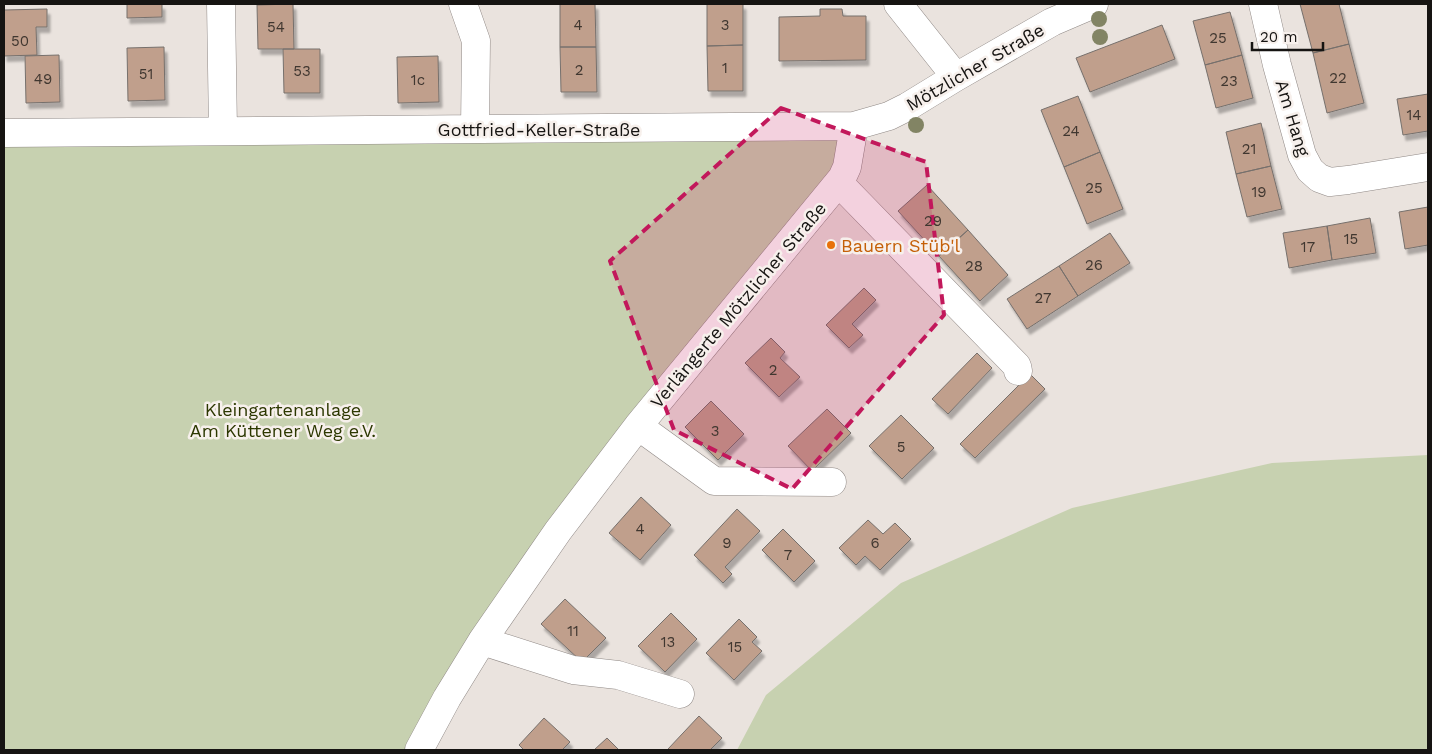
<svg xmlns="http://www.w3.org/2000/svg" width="1432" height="754" font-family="'Work Sans',sans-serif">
<defs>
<filter id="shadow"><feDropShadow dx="3" dy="5.5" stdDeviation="1" flood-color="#0004"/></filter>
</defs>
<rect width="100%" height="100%" fill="#eae3de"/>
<path fill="#c7d1b0" d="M843 136 838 165 409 750H4V142Z
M1428 455V750H737L766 695 901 583 1072 508 1272 463Z"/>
<path fill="#c09f8c" stroke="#76706c" filter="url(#shadow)" d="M127 4H162V17L127 18Z
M293 4 294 49H258L257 5Z
M560 4H595L596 47H560Z
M707 4H743V45L707 46Z
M1300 4H1339L1349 44 1313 53Z
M47 9V27H36L37 55 4 56V10Z
M820 9H842L843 16H866V60L779 61V17L820 16Z
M1230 12 1242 55 1205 65 1193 21Z
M1162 25 1175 59 1090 92 1076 58Z
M1349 44 1364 103 1327 113 1313 53Z
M743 45V91H708L707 46Z
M164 47 165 100 128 101 127 48Z
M560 47H596L597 92H561Z
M283 49H320V93H284Z
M59 55 60 102 26 103 25 56Z
M1242 55 1253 98 1216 108 1205 65Z
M438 56 439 102 398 103 397 57Z
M1428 94V131L1403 135 1397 99Z
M1078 96 1100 152 1064 167 1041 110Z
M1261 123 1271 166 1236 174 1226 132Z
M1100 152 1123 209 1087 224 1064 167Z
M1271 166 1282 209 1247 217 1236 174Z
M927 185 968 230 939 256 898 211Z
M1428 207V245L1405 249 1399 212Z
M1370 218 1376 253 1332 260 1327 226Z
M1327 226 1332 260 1289 268 1283 233Z
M968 230 1008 275 980 301 939 256Z
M1110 233 1130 263 1078 296 1059 266Z
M1059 266 1078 296 1027 329 1007 299Z
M864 288 876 300 852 324 863 335 849 348 826 325Z
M771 338 785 352 780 358 800 377 779 397 745 363Z
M977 353 992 368 948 414 932 399Z
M1030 374 1045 389 975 458 960 444Z
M711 401 744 434 718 460 685 427Z
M827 409 851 433 812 471 788 446Z
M901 415 934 448 902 479 869 446Z
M641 497 671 525 640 560 609 533Z
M737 509 760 531 725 567 732 574 723 583 694 555Z
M868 520 883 534 895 523 911 539 880 570 865 556 856 565 839 548Z
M783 529 815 561 794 582 762 550Z
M565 599 606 638 582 662 541 624Z
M671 613 697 639 665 672 638 646Z
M739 619 757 637 752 642 762 651 734 680 706 653Z
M699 716 722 738 710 750H669L668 749Z
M544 718 570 742 562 750H524L519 745Z
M607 738 619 750H594Z"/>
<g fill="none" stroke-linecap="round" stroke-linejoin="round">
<defs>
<path id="minor" d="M221 4 223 130
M463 4 476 41 475 129
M898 4 956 77
M1263 4 1277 65 1302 155 1310 170 1319 178 1330 182 1348 180 1428 167
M4 133 854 126 889 116 907 107 956 77 1052 22 1094 4
M839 183 1017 366 1018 371
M638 426 714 481 832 482
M482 641 573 670 618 675 680 694
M419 750 447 698 482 641 558 531 638 426 842 178 847 167 854 126"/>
</defs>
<use href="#minor" stroke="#908986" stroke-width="29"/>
<use href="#minor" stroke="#fff" stroke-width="28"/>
</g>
<g fill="#828464">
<circle cx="1099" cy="19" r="8"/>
<circle cx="1100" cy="37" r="8"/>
<circle cx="916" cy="125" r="8"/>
</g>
<path fill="#c2185b" fill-opacity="0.2" stroke="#c2185b" stroke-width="4" stroke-dasharray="10 6" stroke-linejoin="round" d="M781 108 926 162 944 315 792 489 674 430 610 261Z"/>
<circle fill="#e8710a" stroke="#f7f0ec" stroke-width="2" cx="831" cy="245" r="5"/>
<g text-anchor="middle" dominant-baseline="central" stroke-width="5" stroke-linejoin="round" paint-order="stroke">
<g font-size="15" fill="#403730">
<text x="578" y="25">4</text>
<text x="725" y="25">3</text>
<text x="276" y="27">54</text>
<text x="1218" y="38">25</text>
<text x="20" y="41">50</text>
<text x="725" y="68">1</text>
<text x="579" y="70">2</text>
<text x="302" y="71">53</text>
<text x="146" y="74">51</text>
<text x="1338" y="78">22</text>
<text x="43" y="79">49</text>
<text x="418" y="80">1c</text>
<text x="1229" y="81">23</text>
<text x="1414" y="115">14</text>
<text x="1071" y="131">24</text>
<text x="1249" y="149">21</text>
<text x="1094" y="188">25</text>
<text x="1259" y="192">19</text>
<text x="933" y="221">29</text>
<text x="1351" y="239">15</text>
<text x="1308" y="247">17</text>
<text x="1094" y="265">26</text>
<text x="974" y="266">28</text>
<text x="1043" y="298">27</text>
<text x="773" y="370">2</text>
<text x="715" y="431">3</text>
<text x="901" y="447">5</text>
<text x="640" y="529">4</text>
<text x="727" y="543">9</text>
<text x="875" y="543">6</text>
<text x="788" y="555">7</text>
<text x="573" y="631">11</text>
<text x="668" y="642">13</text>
<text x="735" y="647">15</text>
</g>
<g font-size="18" fill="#161412" stroke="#f7f0ec">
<text transform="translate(975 67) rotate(-30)">Mötzlicher Straße</text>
<text transform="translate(1293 118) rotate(73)">Am Hang</text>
<text x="539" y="129">Gottfried-Keller-Straße</text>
<text transform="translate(738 305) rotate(-50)">Verlängerte Mötzlicher Straße</text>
</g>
<g font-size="18" fill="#c56008" stroke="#f7f0ec" text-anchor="start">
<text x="841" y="245">Bauern Stüb'l</text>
</g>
<g font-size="18" fill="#2c3700" stroke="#f7f0ec">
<text x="283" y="409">Kleingartenanlage<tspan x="283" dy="21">Am Küttener Weg e.V.</tspan></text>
</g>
</g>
<rect width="1432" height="754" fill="none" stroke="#161412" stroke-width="10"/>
<path d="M1252 42v8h71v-8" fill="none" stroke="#161412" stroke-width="2.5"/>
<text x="1260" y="42" font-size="15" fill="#161412" stroke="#f7f0ec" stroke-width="4" paint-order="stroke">20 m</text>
</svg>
